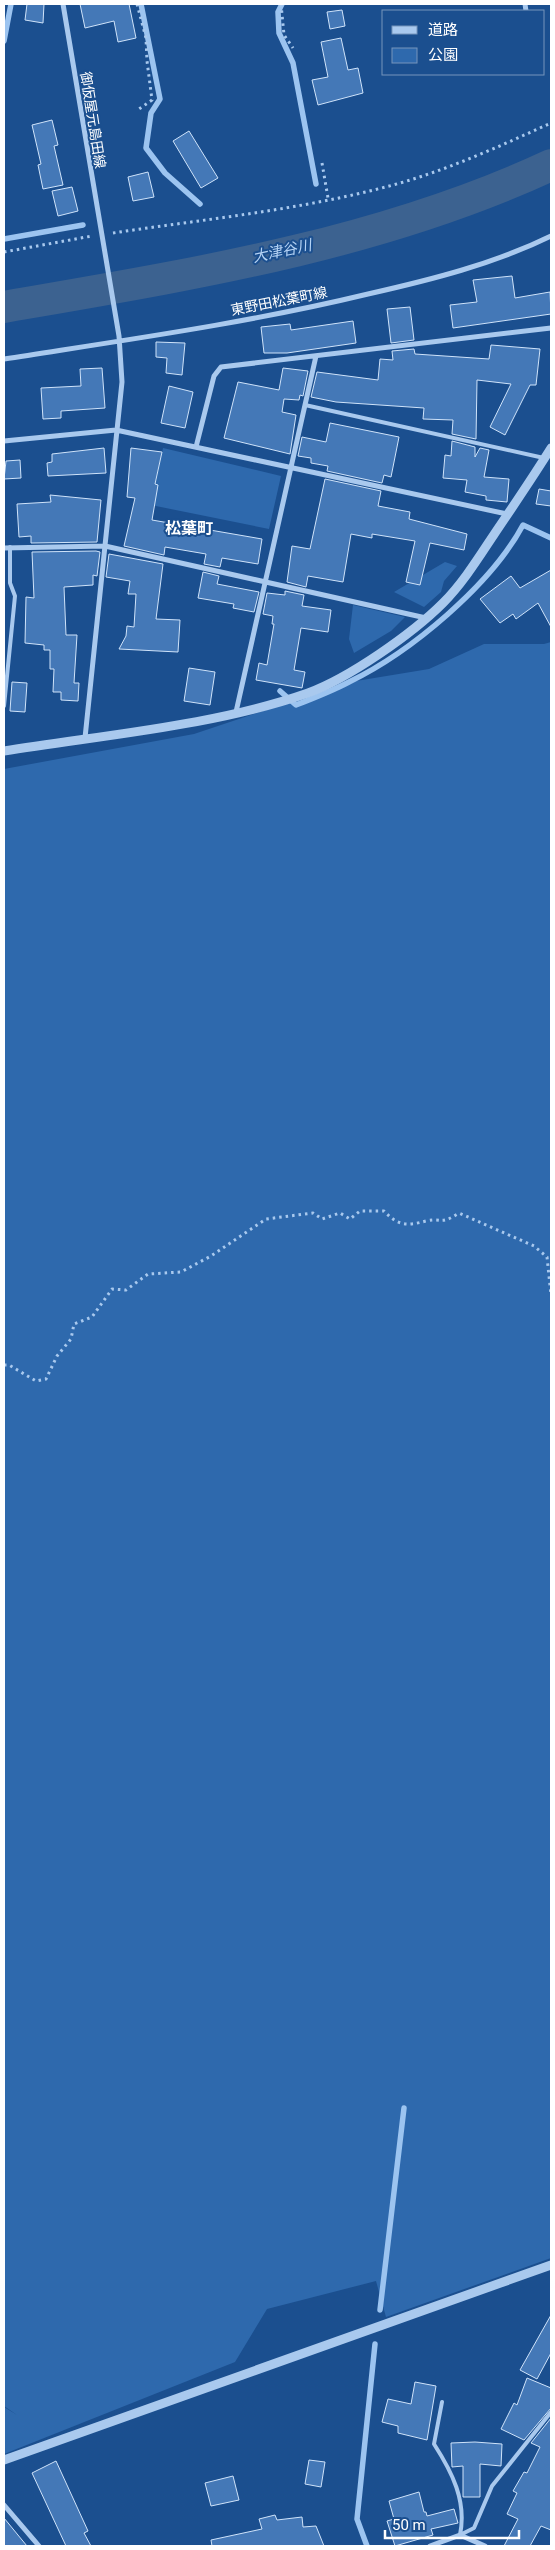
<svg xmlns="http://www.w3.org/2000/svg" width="555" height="2550" font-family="Roboto,'Noto Sans JP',sans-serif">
<rect width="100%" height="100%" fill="#1b4f8f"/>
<path fill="#2e69ad" d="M163 448 281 476 269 529 151 505Z
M445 562 457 566 444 581 441 592 424 607 394 592Z
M353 605 405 617 391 631 354 653 349 639Z
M551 642V2258L386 2317 376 2281 267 2309 235 2362 4 2454V2407L17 2415 4 2406V769L194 734 350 682 429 669 484 644H544Z"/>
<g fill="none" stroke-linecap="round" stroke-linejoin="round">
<path stroke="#9cc4f0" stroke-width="5.5" d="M141 4 160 99 151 113 146 148 165 173 200 204
M282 4 278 12 279 33 293 63 316 184
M4 41 11 4
M4 239 83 225
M280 691 296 705C314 698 332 691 349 682 411 652 491 585 523 525L551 538
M380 2310 404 2108
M367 2546 357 2519 375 2344"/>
<path stroke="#3c6290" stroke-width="32" d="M4 307C189 275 379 245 551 165"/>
</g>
<path fill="#4478b7" stroke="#cfe3fa" d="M27 4H44L43 23 25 20Z
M80 4H129L136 38 118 42 114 21 85 28Z
M342 10 345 26 330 29 327 12Z
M341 38 348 70 358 68 363 93 318 105 312 80 328 77 321 42Z
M52 120 58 145 54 146 63 185 43 189 38 165 41 164 32 125Z
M189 131 218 178 201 188 173 141Z
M148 172 154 197 133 201 128 177Z
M72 187 78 211 58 216 52 191Z
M512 276 515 298 550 292 551 314 453 328 450 305 477 302 473 280Z
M410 307 414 340 391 343 387 309Z
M353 321 356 343 287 353H264L261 327 290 324 291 330Z
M156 342 185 343 182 375 166 373 167 358 156 357Z
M491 345 540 349 536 385H530L505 435 490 427 511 384 477 380 476 439 452 434 453 420 423 419 424 408 336 402 311 397 317 372 378 380 380 359 393 360 392 351 414 349 415 354 489 359Z
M102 368 105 408 61 411V418L43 419 41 388 81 386 80 369Z
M283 368 308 371 303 396 300 395 299 400 284 399 282 412 296 415 290 454 224 438 238 382 279 390Z
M169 386 193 392 185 428 161 423Z
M330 423 399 437 391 477 384 475 382 483 327 471 328 466 311 463V458L298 456 302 437 326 442Z
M452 441 475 447V457L480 448 489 450 484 477 509 479 507 502 486 500V496L465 492 467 480 443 478 445 455 451 456Z
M104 448 106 473 48 476 47 463 52 462V454Z
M131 448 162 452 155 484 158 485 152 520 262 539 258 564 222 558 220 567 204 564 206 554 165 547 164 555 124 546 135 498 127 497Z
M20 460 21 478 4 479 6 461Z
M325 479 381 491 378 506 410 512 409 519 467 534 464 550 430 543 420 585 406 582 415 541 372 534V538L351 534 343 582 308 576 306 587 287 582 292 546 310 549Z
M539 489 551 491V506L536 504Z
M50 495 101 500 97 542 31 543V536L19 537 17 504 51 502Z
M96 551 100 552 97 576 93 575V585L64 587 66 635H77L74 683H79L78 701 61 700V692H53L54 669H50V650H44V645L25 643 26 597 34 598 32 552Z
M109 554 163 564 156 619 180 620 178 652 119 649 126 636 127 626 134 627 136 594H128L130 581 106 577Z
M551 570V627L538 603 516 619 513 614 500 623 480 599 511 576 520 588Z
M203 572 219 576 217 584 259 592 254 612 233 608 234 604 198 598Z
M285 591 304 595 302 606 331 610 328 632 301 628 294 670 305 672 302 688 256 680 259 663 267 665 274 624H272L273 616 263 614 267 593 285 595Z
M189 668 215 672 210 705 184 701Z
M12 682 27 683 25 712 10 711Z
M551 2315V2353L537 2379 520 2370Z
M527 2378 551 2388V2408L524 2440 501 2429 514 2403 517 2405Z
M415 2382 436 2386 427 2440 398 2433V2426L382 2422 388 2399 411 2404Z
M551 2418V2530L541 2526 530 2546H504L518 2519 507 2514 517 2493 513 2491 524 2472 527 2473 540 2447 531 2443Z
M475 2442 502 2444 501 2466 480 2464V2497H463V2466L452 2467 451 2443Z
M309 2460 325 2462 321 2487 305 2484Z
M56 2461 88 2531 84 2533 91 2546H66L32 2473Z
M233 2476 239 2500 211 2506 205 2483Z
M419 2492 424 2512H426L427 2516 454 2509 458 2523 431 2529 433 2535 395 2546 387 2521 394 2519 389 2501Z
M275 2515 277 2520 302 2517 303 2527 316 2526 324 2546H212L211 2540 262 2529 259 2519Z
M4 2518 27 2546H4Z"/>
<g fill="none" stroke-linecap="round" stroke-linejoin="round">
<path stroke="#a9c9ee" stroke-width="3" stroke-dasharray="2.5 4" stroke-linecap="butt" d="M137 4 146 38 147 61 152 100 139 109
M281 4 284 35 293 48
M322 163 328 198
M113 233C206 219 301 210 393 185 448 170 500 146 551 123
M4 252 92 236
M4 1365H9L36 1381 46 1379 57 1356 71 1339 74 1324 92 1317 112 1289 126 1290 148 1274 181 1272 211 1256 266 1219 313 1213 322 1219 340 1213 350 1219 360 1211H384C398 1226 407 1226 426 1221 443 1217 439 1226 459 1213L534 1246 547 1257 551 1295"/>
<path stroke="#a9c9ee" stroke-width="4" d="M305 405 544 458
M4 706 15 596 10 583V547
M442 2402 434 2444C452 2472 467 2501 460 2535
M460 2535 474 2528 492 2486 551 2412"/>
<path stroke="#a9c9ee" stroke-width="5" d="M63 4 119 336 122 382 85 738
M525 4 526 11
M4 359C125 340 248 323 368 294 430 280 494 264 551 236
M4 441 116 430 507 514
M196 447 214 376 221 367 551 328
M4 548 105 546 426 618
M236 712 316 356
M4 2505 39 2546
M430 2546 460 2535 485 2546"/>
<path stroke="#a9c9ee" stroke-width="9" d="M4 751C102 735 214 726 308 693 349 678 412 634 443 603 463 583 479 557 495 533 514 505 533 477 551 448
M4 2460 551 2265"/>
</g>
<g text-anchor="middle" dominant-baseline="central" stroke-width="4" stroke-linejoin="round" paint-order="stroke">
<g font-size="14" fill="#fff" stroke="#1b4f8f">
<text transform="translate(93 120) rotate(81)">御仮屋元島田線</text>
<text transform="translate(279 301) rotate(-11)">東野田松葉町線</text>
</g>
<g font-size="15" font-style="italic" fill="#b5d3f5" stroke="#1b4f8f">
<text transform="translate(282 251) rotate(-12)">大津谷川</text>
</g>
<g font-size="16" font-weight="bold" fill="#fff" stroke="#1b4f8f">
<text x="189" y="528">松葉町</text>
</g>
</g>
<rect width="555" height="2550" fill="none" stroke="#ffffff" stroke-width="10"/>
<rect x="382" y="10" width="162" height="65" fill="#1b4f8f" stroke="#7695bc"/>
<rect x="392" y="26" width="25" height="8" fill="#a9c9ee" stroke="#7695bc"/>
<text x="428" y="35" font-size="15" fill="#ffffff">道路</text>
<rect x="392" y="48" width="25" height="15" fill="#2e69ad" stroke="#7695bc"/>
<text x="428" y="60" font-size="15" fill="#ffffff">公園</text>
<path d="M385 2530v8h134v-8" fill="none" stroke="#ffffff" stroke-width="2.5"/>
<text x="392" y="2530" font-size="15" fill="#ffffff" stroke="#1b4f8f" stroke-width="4" paint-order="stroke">50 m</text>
</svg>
